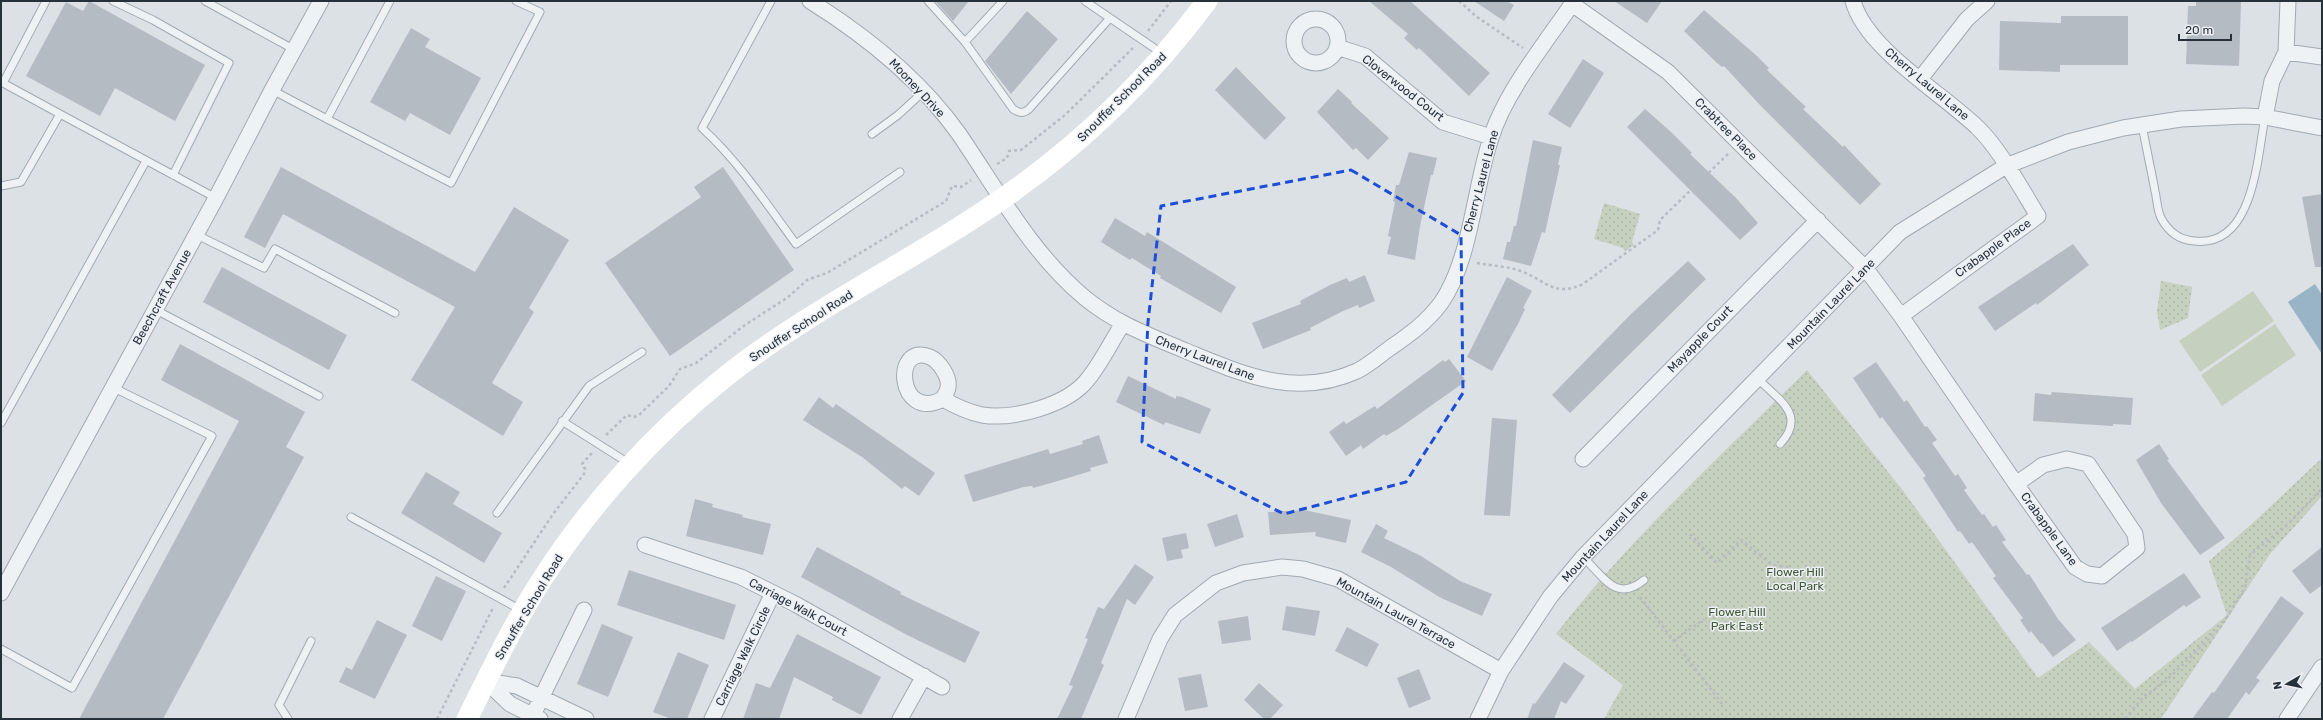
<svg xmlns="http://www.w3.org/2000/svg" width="2323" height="720" font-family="Rubik,sans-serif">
<defs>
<pattern id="park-dots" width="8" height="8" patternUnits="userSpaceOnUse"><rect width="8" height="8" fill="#c5d0be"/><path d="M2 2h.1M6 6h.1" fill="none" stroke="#a9b3a4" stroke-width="1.8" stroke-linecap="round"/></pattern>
</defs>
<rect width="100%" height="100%" fill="#dce1e6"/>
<path fill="#c5d0be" d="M2253 291 2274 321 2200 372 2179 341Z
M2275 324 2296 355 2222 406 2201 375Z"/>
<path fill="url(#park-dots)" d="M1604 203 1640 214 1632 242 1634 245 1625 251 1623 248 1594 239Z
M2161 281 2192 287 2188 318 2160 330 2157 311Z
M1807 370 1904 492 2038 678 2089 642 2135 689 2227 615 2209 561 2255 521 2322 458V496L2270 554 2161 719H1604L1623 685 1556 634C1630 538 1721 456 1807 370Z"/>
<path fill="#98b4c6" d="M2315 284 2322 295V354L2288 302Z"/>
<path fill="#b4bbc3" d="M89 1 205 65 175 121 115 88 100 116 26 76 66 2 83 11Z
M935 1H969L953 21Z
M1369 1H1410L1490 73 1469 96 1419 48 1417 50 1404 38 1408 34Z
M1474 1H1507L1514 5 1504 21Z
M1614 1H1662L1647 23Z
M2196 1H2241L2239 66 2186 64 2188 6H2196Z
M1704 10 1757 56 1769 68 1767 70 1806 107 1803 109 1843 147 1844 145 1881 184 1860 205 1759 104 1724 66 1722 67 1717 63 1684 31Z
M1027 11 1058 39 1011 94 985 61Z
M2061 16H2128V65H2060V72L1999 70 2000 21 2061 23Z
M411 28 430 39 425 47 481 78 450 135 410 113 405 121 370 102Z
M1583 59 1604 73 1570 128 1548 114Z
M1236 67 1286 118 1265 140 1215 90Z
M1338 89 1352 102 1351 103 1389 138 1368 160 1356 148 1353 150 1317 112Z
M1645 109 1670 131 1692 153 1690 154 1736 198 1758 223 1740 240 1627 127Z
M1533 140 1562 147 1558 165H1560L1545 233 1542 232 1531 266 1503 259 1507 242H1510L1514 226H1516Z
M1409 152 1437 158 1433 175H1431L1420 226 1415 260 1387 254 1391 237 1388 236 1395 202 1393 201 1396 185H1399Z
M281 167 475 272 514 207 569 240 529 308 534 312 492 383 523 402 503 436 411 380 455 307 283 214 265 248 244 237Z
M723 167 794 270 670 356 605 263 701 197 694 187Z
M2322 194V267H2315L2302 197Z
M1115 218 1145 236 1147 232 1236 287 1221 313 1160 278 1161 276 1132 258 1130 260 1101 242Z
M2073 244 2089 265 2037 305 2036 303 1995 331 1978 307Z
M1688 261 1706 279 1570 413 1552 395 1630 315Z
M222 267 347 335 329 370 203 302Z
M1365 275 1375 301 1359 308 1358 305 1341 312 1310 328 1311 330 1263 349 1252 323 1301 304 1300 301 1330 285 1347 278 1349 282Z
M1507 277 1532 291 1523 308 1525 309 1518 324 1492 371 1467 357Z
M180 344 305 412 286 447 304 457 163 719H79L239 421 161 380Z
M1449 359 1466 381 1398 429 1386 436 1384 434 1363 449 1361 445 1346 456 1329 432 1344 421 1346 424 1375 406 1377 409 1443 360 1445 362Z
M1876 362 1904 402 1907 400 1925 427 1927 426 1937 440 1932 443 1955 476 1958 474 1967 488 1964 490 1982 515 1984 514 1993 527 1996 525 2006 540 2002 542 2027 575 2029 574 2058 619 2076 640 2053 657 2042 643 2041 644 2031 631 2029 633 2020 620 2023 618 1993 578 1996 576 1972 542 1969 544 1960 531 1958 532 1923 478 1926 476 1882 417 1880 419 1853 378Z
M1128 376 1176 399V396L1182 397 1211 409 1200 434 1165 422 1164 425 1116 402Z
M2052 392 2133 398 2131 425 2113 424V426L2033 421 2035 393 2051 395Z
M819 397 833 408 836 404 935 473 919 496 905 486 902 489 862 457 803 420Z
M1492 418 1517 420 1510 516 1484 515Z
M1099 435 1108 463 1090 468 1091 471 1058 481 1033 488 1032 486 1024 487 973 502 964 475 1048 449 1050 454 1083 444 1082 441Z
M2159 444 2169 459 2167 460 2225 538 2200 555 2161 503 2136 460Z
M426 472 460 492 453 504 502 533 484 563 401 513Z
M695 499 713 504 712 507 743 515 742 517 771 524 763 555 686 536Z
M1304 510 1351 520 1346 543 1315 536 1316 532 1270 535 1268 512Z
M1237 514 1244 537 1215 547 1207 524Z
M1376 524 1388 531 1384 538 1421 556 1460 581 1492 594 1482 616 1441 598 1391 567 1361 552Z
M1186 533 1189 548 1181 550 1183 558 1167 561 1162 538Z
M817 547 901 592 900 594 980 632 965 663 907 635 801 577Z
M2322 547V585L2310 594 2292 571Z
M1135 564 1154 577 1135 605 1127 599 1101 663 1104 665 1081 719H1057L1073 686 1069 685 1088 639 1085 638 1098 607 1104 609Z
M629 570 736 605 724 640 617 605Z
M2184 573 2201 597 2186 607 2184 605 2132 642 2131 641 2117 651 2101 628Z
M436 576 466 591 442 641 412 626Z
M2281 596 2304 613 2256 678 2260 680 2249 695 2246 692 2227 719H2192L2212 692 2214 693Z
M1286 606 1320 611 1315 636 1282 630Z
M1248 616 1251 640 1222 644 1218 621Z
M377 620 407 635 375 699 339 682 346 667 352 670Z
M602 624 633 637 608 697 577 684Z
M1347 627 1379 644 1367 667 1335 651Z
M797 634 881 677 861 715 832 700 833 697 794 677 779 719H743L756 683 770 688Z
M678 652 709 665 687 719H671L653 712Z
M1564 662 1585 676 1566 704 1561 701 1554 719H1527L1533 703 1535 704Z
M1419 669 1431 699 1409 708 1397 678Z
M1201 674 1208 707 1185 711 1178 678Z
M1259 683 1283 705 1270 719H1264L1244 700Z"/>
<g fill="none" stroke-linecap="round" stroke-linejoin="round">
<defs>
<path id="service" d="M46 1 3 83 60 114
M113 1 153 20 229 63 173 175
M205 1 295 50
M390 1 327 119 451 183 540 12 516 1
M771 1 702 128C739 162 766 203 796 244L900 172
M928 1 965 42 1013 109C1019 113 1023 114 1029 109L1110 18
M1085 1 1163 54
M965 42 1003 1
M272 90 327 119
M2142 125C2146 147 2151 169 2155 191 2157 199 2157 210 2161 218 2168 231 2179 240 2194 241 2254 248 2257 158 2265 117
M872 134 898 115 923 92
M1 186 21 182 60 114 216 198
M197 235 264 268 275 249 395 313
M156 310 319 396
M1758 379C1779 400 1807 415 1780 444
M562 421 630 464
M1 423 146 161
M497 513 589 386 642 352
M351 517 521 610
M1583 557C1604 577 1616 603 1644 580
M1 649 72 688 212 436 112 387
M288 719 279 705 311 641"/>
<path id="minor" d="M810 1C866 36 920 79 959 134 998 191 1031 253 1085 298 1117 324 1148 335 1186 351 1243 374 1295 399 1357 371 1369 365 1379 356 1390 348 1409 335 1427 322 1441 303 1471 260 1474 188 1491 138 1505 92 1547 41 1574 1
M1853 1C1866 49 1942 93 1978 128 1999 148 2022 190 2038 216L1901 316
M1572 4 1668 72 1866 269 1901 316 2016 484
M1294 41a22 22 0 1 1 44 0a22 22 0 1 1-44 0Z
M1337 47 1365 56 1443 122 1491 137
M2286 52 2322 57
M1920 79 1967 19 1987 1
M2265 117 2272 81 2286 52 2288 1
M943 399C944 396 948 391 948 387 950 377 939 361 930 357 892 341 897 423 943 399 955 406 968 412 982 415 1014 420 1068 405 1088 379 1101 363 1111 342 1122 325
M1583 459 1818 220
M2067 459 2088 464 2135 534 2137 548 2102 576 2087 574 2075 567 2016 484 2043 465Z
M645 545 741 577 797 605 942 687
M1 593 216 198 272 90 321 1
M486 681 517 686 586 719
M486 681 510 704 540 719
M531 719 584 610
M712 719 773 593
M900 719 924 676
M1126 719 1160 639 1175 615 1216 583 1243 573 1282 567 1303 569 1338 579 1501 671
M1478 719 1501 671 1550 597 1583 557 1900 232 2006 166 2068 142 2123 128 2181 119 2244 116 2265 117 2322 128
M2287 719 2322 667"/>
</defs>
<use href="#service" stroke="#a2a9b0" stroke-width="9"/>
<use href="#minor" stroke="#a2a9b0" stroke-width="17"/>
<path stroke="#b7bcc1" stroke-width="2.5" stroke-dasharray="3 3" stroke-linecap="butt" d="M1459 1 1477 17 1523 48
M1148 31 1171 1
M997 164 1007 158 1009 151 1021 150 1065 115 1133 48
M1477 263C1492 266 1509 266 1523 272 1548 282 1554 297 1583 284L1658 230 1660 220 1729 153
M606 435 627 415 634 417 639 415 669 386 680 369 696 363 745 325 787 298 807 280 827 273 946 201 952 186 961 187 971 180
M1690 534 1717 563 1741 540 1772 565 1790 567
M504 588 553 514 584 474 585 469 582 464 592 453
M1640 597 1723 705
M1674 641 1704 619
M437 719 493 608
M2125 719 2143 697 2166 681 2220 628 2245 588 2250 555 2290 522 2322 488"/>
<use href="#service" stroke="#eff2f5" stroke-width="7"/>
<use href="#minor" stroke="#eff2f5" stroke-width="15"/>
<path stroke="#fff" stroke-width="21" d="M467 719C490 673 512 627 539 584 588 507 653 434 725 377 800 317 888 273 969 221 1062 162 1141 90 1207 1"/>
</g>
<path fill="none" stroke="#1d4ed8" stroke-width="3" stroke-dasharray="8 5" stroke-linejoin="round" d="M1351 170 1461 235 1463 393 1406 482 1284 514 1142 442 1148 322 1161 206Z"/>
<g text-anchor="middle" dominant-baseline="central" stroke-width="3" stroke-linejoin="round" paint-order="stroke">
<g font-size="12" fill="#27313c" stroke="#ecf0f4">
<text transform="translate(1927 84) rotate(40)">Cherry Laurel Lane</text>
<text transform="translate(917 88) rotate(47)">Mooney Drive</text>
<text transform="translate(1403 88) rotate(38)">Cloverwood Court</text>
<text transform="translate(1122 97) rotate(-45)">Snouffer School Road</text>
<text transform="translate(1726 129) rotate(45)">Crabtree Place</text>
<text transform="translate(1481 181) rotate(-75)">Cherry Laurel Lane</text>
<text transform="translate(1993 248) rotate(-36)">Crabapple Place</text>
<text transform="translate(162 297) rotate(-61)">Beechcraft Avenue</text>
<text transform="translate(1831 304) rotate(-46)">Mountain Laurel Lane</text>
<text transform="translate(801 326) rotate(-33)">Snouffer School Road</text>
<text transform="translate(1700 339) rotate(-46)">Mayapple Court</text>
<text transform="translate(1205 358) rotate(21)">Cherry Laurel Lane</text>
<text transform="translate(2049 529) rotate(54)">Crabapple Lane</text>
<text transform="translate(1605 536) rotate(-47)">Mountain Laurel Lane</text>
<text transform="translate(529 607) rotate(-59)">Snouffer School Road</text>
<text transform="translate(798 607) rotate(28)">Carriage Walk Court</text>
<text transform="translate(1396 613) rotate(29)">Mountain Laurel Terrace</text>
<text transform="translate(743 656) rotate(-64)">Carriage Walk Circle</text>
</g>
<g font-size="12" fill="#3f5734" stroke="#ecf0f4">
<text x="1795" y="572">Flower Hill<tspan x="1795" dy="14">Local Park</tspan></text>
<text x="1737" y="612">Flower Hill<tspan x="1737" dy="14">Park East</tspan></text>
</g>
</g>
<rect width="2323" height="720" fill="none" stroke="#27313c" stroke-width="4"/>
<g transform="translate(2287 684) rotate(261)" stroke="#ecf0f4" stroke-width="3" paint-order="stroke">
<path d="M0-3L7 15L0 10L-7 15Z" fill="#27313c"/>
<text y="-6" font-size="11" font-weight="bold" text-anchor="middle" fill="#27313c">N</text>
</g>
<path d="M2179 34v6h52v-6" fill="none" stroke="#27313c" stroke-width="2"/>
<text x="2185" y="34" font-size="12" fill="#27313c" stroke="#ecf0f4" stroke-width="3" paint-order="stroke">20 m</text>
</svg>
